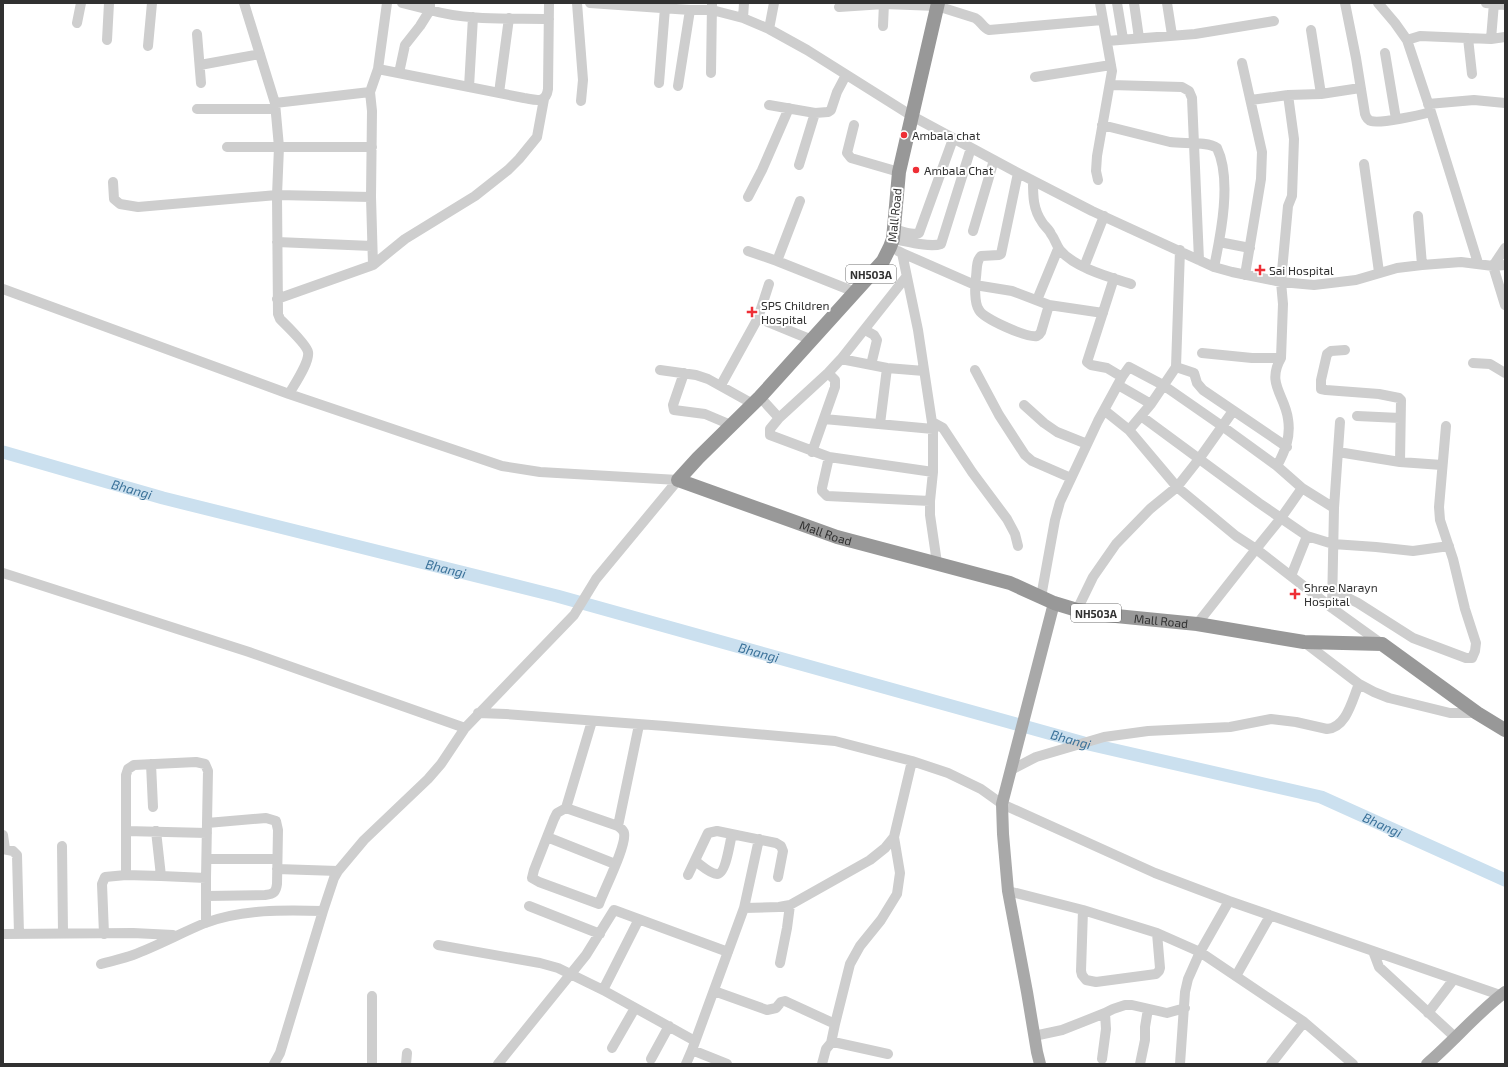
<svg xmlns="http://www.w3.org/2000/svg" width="1508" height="1067" font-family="'Exo 2',sans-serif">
<rect width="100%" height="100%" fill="#fff"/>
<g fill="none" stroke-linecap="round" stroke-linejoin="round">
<path stroke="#cbe0ef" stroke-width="13" id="s1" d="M3 452 163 498 557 596 1084 743 1321 797 1505 880"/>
<path stroke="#cecece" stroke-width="10" d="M244 3 275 103 279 147 277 195 278 314 280 319C286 325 307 345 308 352 310 362 294 385 289 394
M430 3V10C468 21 510 18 549 19
M577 3 583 80 581 101
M590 3 690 10H712L743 18 769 29 807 50 912 116 1018 173 1092 211 1214 267 1232 272 1281 282 1314 285 1356 280 1397 268 1422 265 1461 262 1493 266 1505 265
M1117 3 1123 39
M1134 3 1139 38
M1167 3 1172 35
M1345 3 1356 58 1365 114C1366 117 1367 120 1371 121 1380 124 1420 115 1431 112
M1378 3 1395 23 1407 40 1431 112 1478 263
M1486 3 1505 5
M839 7 884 4 937 6 975 18C981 21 983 28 989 30L1102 20
M743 18 744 3
M77 23 81 3
M883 26 884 3
M769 29 774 3
M1311 30 1321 94
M197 34 201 83
M1468 38 1472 74
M1491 39 1494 3
M107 40 109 3
M1407 40 1420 36 1491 39 1505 37
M1107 41 1195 34 1274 21
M148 46 152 3
M1385 53 1396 119
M1242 63 1262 152 1261 179 1245 275
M200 65 260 54
M378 69 387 3
M399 73 405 45 420 26 430 10 402 3
M711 73 712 3
M1035 77 1111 65
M659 83 665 8
M1111 85 1182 87 1189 91 1192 98 1199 260
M678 86 690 10
M469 87 473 17
M370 92 378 69 524 98C536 100 546 104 548 89L549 3
M499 93 509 18
M1251 100 1288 95 1321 94 1360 88
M275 103 370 92 372 111 371 197 373 265 405 239 475 196 508 170 519 159 537 137 544 99
M1428 104 1474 100 1505 103
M769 105 815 113 828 112 831 110 837 92 846 75
M197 109H275
M854 125 847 153 851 158 899 172
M1102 125 1170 142C1182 144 1208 141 1217 148 1232 179 1221 234 1214 267
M227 147H372
M1364 164 1379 272
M799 165 815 113
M1098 180 1096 171 1097 156 1112 71 1100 3
M1033 181C1033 196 1033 209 1042 222 1044 226 1049 229 1051 234 1055 239 1056 245 1060 250 1075 268 1109 277 1131 284
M113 182 114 199 120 204 138 207 277 195 371 197
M748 197 762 170 789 108
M800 201 777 261 855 292
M1418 216 1422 265
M894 229C901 231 911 236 919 233L953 139
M973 231 994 160
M893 239C905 241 930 248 941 244L971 148
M277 242 372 246
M1219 242 1250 248
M1505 248 1493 266 1505 305
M1180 250 1176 367 1151 404 1129 430 1177 487 1236 536 1256 549 1281 518 1302 488
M748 251 777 261
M898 251 902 253 918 330 933 429V472L930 501V515L937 563
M902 253 975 285 1012 291 1049 305 1041 332C1040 334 1039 335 1037 336 1027 338 984 319 979 310 974 303 975 285 976 277 977 270 976 261 981 256L999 255 1001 254 1018 173
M1084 267 1104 216
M906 277 841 359 887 368 924 371
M1114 278 1087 362 1091 365 1107 368 1122 377
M3 289 289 394 502 466 540 472 678 480
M277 299 373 265
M1037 300 1058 249
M1049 305 1103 313
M758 318 812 340
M865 330 874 335 877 340 871 365
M1345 350 1331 351 1327 354 1321 380V389L1326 390 1379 394 1399 398 1401 400 1400 462 1442 465
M1202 353 1252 358H1281L1283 304 1281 282 1288 206 1292 196 1294 139 1288 95
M841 359 828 373 779 418 770 429V435L829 457 933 472
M1473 363 1490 364 1505 373
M1176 367 1194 373 1197 383 1203 390 1287 447
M660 370 696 375 708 379 753 404
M975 370 999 415 1025 455 1032 461 1071 478
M684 373 673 405 674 410 705 414 731 425
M721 385 758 318 769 284
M1118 385 1151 404
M760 397 779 418
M1024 405 1044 423 1057 432 1087 444
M1104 410 1129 430
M1141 416 1259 503 1307 536 1291 576
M1357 416 1400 418
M824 419 933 429
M932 422 943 428 972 472 1007 519 1015 534 1018 546
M880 424 887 368
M812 452 835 387V380L828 373
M1338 452 1400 462
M829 457 822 488V491L827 496 930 501
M1277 466C1285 451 1291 437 1288 419 1285 395 1266 384 1281 358
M1307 536 1333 544 1376 547 1413 551 1449 546
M3 573 249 652 465 728
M1332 590 1358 603 1413 638 1466 658H1472L1475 651 1476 643 1465 609 1453 559 1440 520 1439 507 1446 426
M1041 597 1055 520 1060 502 1098 421 1122 377 1129 367 1163 385 1222 426 1277 466 1302 488 1334 508
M1332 608 1334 508 1340 422
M1077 610 1093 577 1116 544 1150 509 1177 487 1199 459 1233 411
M1197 624 1256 549 1332 608 1382 644
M1304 642 1359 684 1374 692 1389 698 1450 713H1477
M478 713 506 714 665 726 835 741 912 761 948 773 981 789 1002 804 1155 873 1229 901 1500 995
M151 764 153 807
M1011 770 1036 757 1104 737 1148 731 1230 727 1271 719 1296 722 1327 729C1347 727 1352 700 1359 684
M566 808 618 826C620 828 623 829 624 833 627 845 604 890 599 904L539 882 532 878 534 870 554 819 557 813Z
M566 808 592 721
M618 826 639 725
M126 831 207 833
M156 831 161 876 126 875V775L128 769 134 765 196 762 205 764 208 771 207 823
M3 835 5 849
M547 837 615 864
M62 846 63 933
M3 849 13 851 17 855 19 934
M207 859H277
M695 861C701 865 710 874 717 874 726 874 730 841 732 834
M277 869 338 871
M688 875 708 833 717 831 776 843 781 846 783 851 778 877
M161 876 206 878
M1008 891 1083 910 1157 933 1200 952 1304 1022 1353 1064
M206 896 265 895C274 894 276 892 277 884L278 830 276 821 266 818 207 823 206 878V923
M529 906 600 934
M744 908 759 839
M1083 910 1081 971 1082 975 1086 980 1096 982 1156 974 1159 971 1160 968 1157 933
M3 934 133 933 173 935
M104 934 102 884 105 877 126 875
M438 945 540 963 558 968 603 990 695 1041
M1373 951 1379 967 1456 1038
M780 963 787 928 790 905
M101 964C111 961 122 959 133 955 157 946 181 933 205 923 242 909 284 910 323 911
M1236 976 1270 916
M603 990 639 919
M714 991 767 1010 776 1008 781 1002 785 1001 835 1024
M372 996V1064
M1105 1013 1113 1009 1125 1005H1132L1167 1013 1185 1008
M1428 1013 1454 979
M1034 1036 1062 1030 1105 1013 1106 1029 1102 1059
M831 1043 835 1024 850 964 860 946 881 920 897 894 900 873 894 837
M612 1048 635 1008
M692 1050 727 1064
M651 1059 669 1026
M274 1064 280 1053 323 911 334 878 338 871 364 840 428 779 441 764 465 728 574 615 596 579 678 480
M406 1064 407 1053
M498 1064 586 955 614 910 728 952
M686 1064 692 1050 744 908 779 907 790 905 870 860 885 848 894 837 912 761
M822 1064 826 1049 831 1043H838L888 1054
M1140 1064 1145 1040V1027L1148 1009
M1180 1064 1185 992 1188 979 1200 952 1229 901
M1271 1064 1304 1022"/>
<path stroke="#a9a9a9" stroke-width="12" d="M1040 1064 1037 1052 1027 992 1008 891 1003 834 1002 804 1054 603
M1427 1064C1454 1041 1477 1013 1505 992"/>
<path stroke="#989898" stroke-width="14" id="s2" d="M938 3 899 172 893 239 890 247 883 261 760 397 698 458 678 480 837 537 1010 583 1054 603 1077 610 1106 615 1197 624 1304 642 1382 644 1477 713 1505 730"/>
</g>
<g fill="#ee2e35" stroke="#fff" stroke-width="1.5">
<circle cx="904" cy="135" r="4"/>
<circle cx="916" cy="170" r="4"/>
<path d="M1258 264h4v4h4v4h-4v4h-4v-4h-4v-4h4z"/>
<path d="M750 306h4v4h4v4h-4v4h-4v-4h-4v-4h4z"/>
<path d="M1293 588h4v4h4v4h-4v4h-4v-4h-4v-4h4z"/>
</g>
<g text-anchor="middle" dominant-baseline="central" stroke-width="4" stroke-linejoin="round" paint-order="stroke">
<g fill="#fff" stroke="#6f6f6f" stroke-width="1">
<rect x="846" y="265" width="50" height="18" rx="3"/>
<rect x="1071" y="604" width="50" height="18" rx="3"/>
</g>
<g font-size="11" font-weight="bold" fill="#313131">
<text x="871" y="274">NH503A</text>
<text x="1096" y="613">NH503A</text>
</g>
<g font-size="12" fill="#313131" stroke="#fff" text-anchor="start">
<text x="912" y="135">Ambala chat</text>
<text x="924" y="170">Ambala Chat</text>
<text x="1269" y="270">Sai Hospital</text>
<text x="761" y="305">SPS Children<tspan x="761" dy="14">Hospital</tspan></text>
<text x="1304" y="587">Shree Narayn<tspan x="1304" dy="14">Hospital</tspan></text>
</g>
<g font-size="12" fill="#313131" stroke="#fff">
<text transform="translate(894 215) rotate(-84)">Mall Road</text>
<text stroke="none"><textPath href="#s2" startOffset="722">Mall Road</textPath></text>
<text stroke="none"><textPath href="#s2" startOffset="1070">Mall Road</textPath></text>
</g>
<g font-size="13" font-style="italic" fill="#3a7199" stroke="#fff">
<text stroke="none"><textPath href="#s1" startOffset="134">Bhangi</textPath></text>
<text stroke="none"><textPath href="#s1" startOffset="458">Bhangi</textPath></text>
<text stroke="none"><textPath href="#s1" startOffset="782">Bhangi</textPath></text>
<text stroke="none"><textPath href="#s1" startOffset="1106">Bhangi</textPath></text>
<text stroke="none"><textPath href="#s1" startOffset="1430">Bhangi</textPath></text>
</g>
</g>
<rect width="1508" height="1067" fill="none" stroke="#313131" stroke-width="8"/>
</svg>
